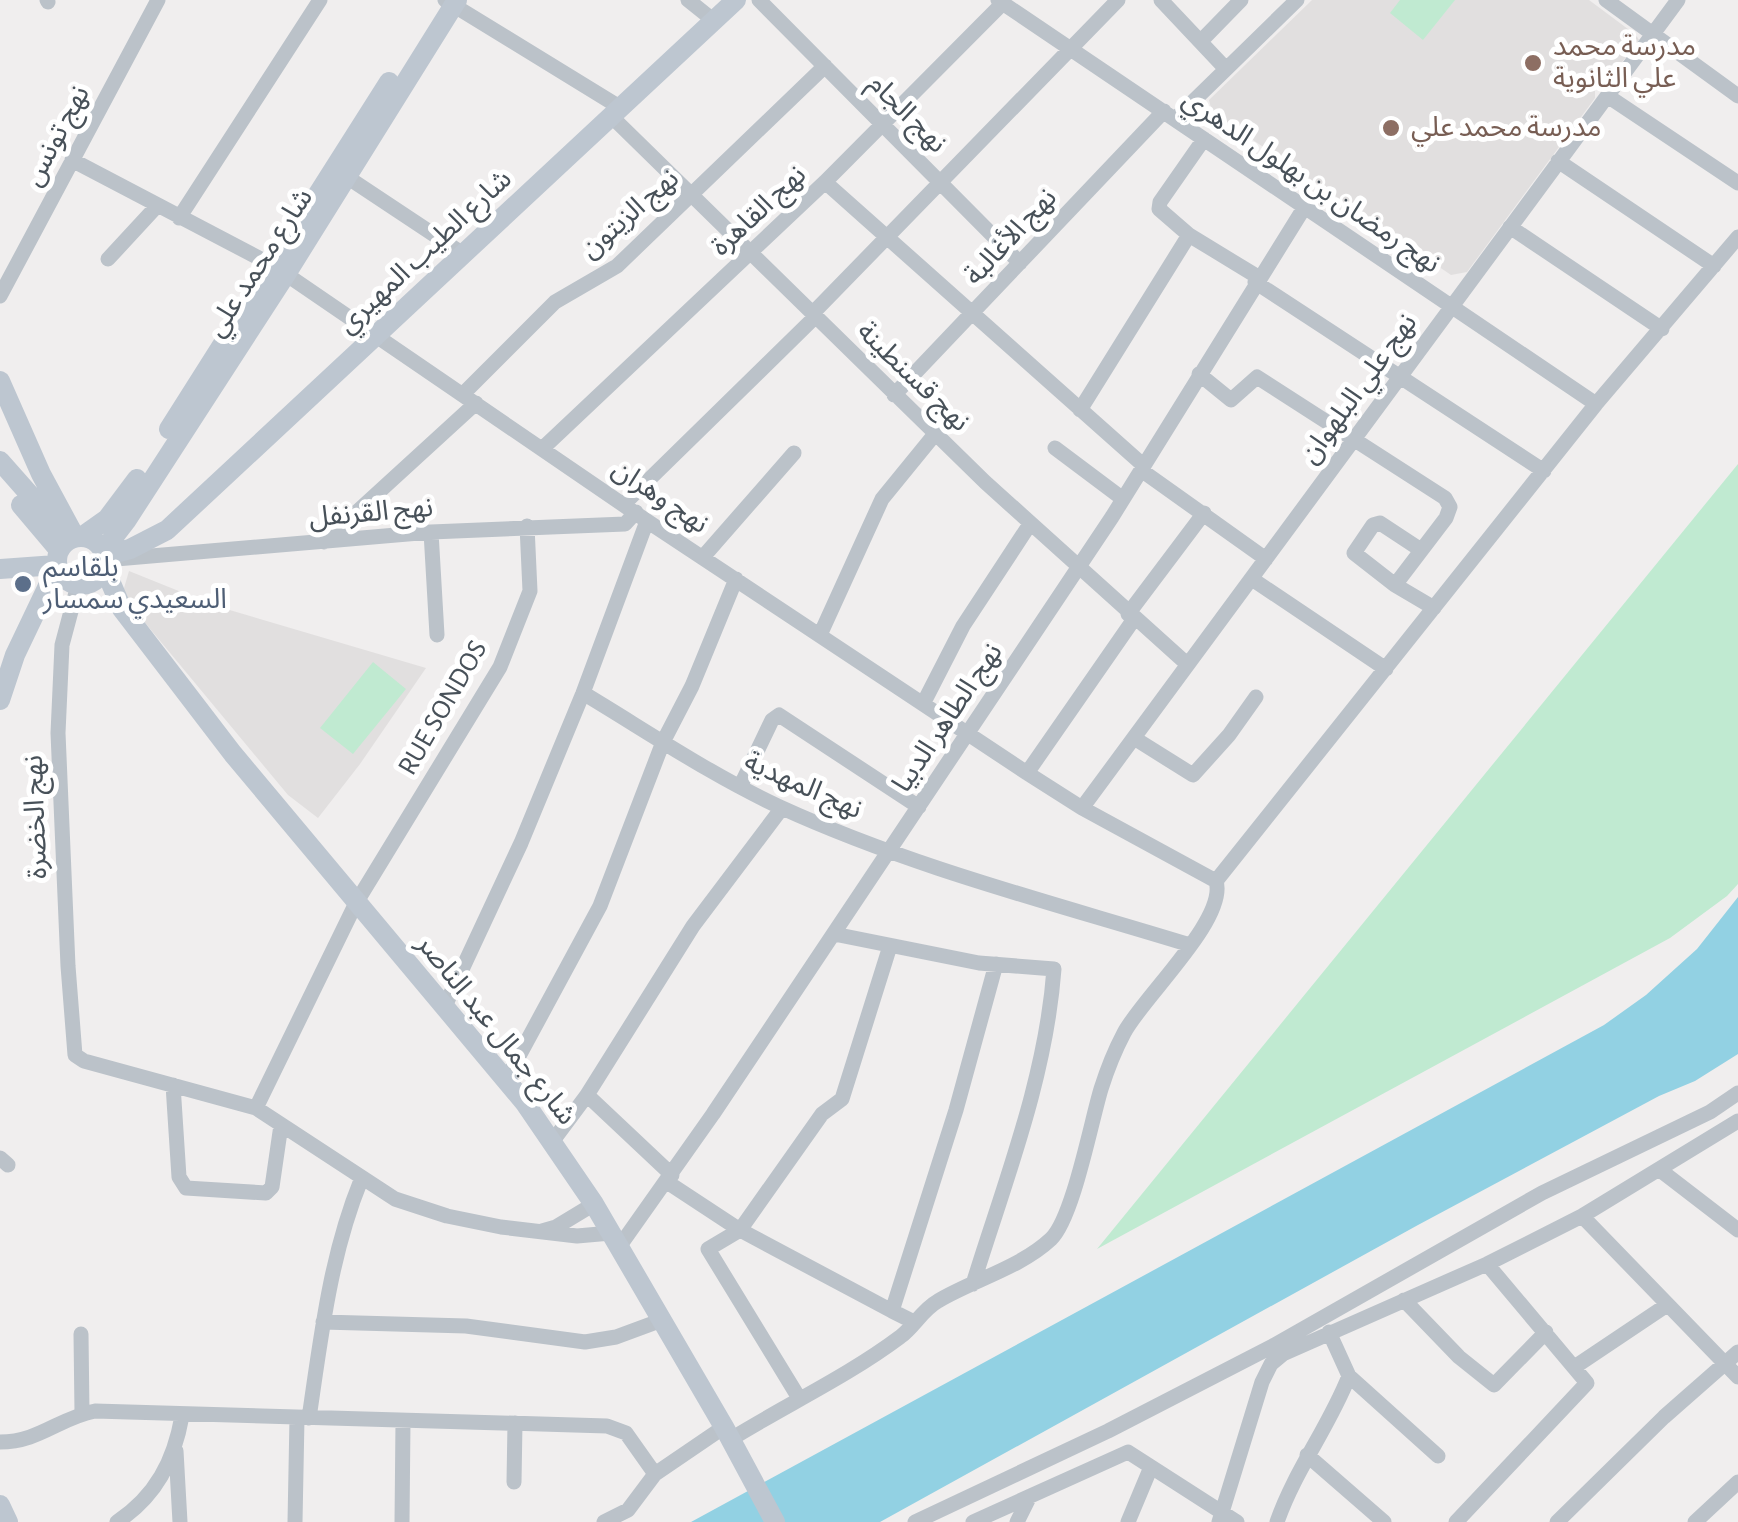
<svg xmlns="http://www.w3.org/2000/svg" width="1738" height="1522" font-family="'Alegreya Sans','Noto Sans Arabic',sans-serif">
<rect width="100%" height="100%" fill="#f0eeee"/>
<path fill="#e1dfdf" d="M1312 0H1589L1636 35 1639 40 1603 87 1595 90V98L1467 272 1451 275 1212 112 1209 100Z
M129 571 216 606 426 668 360 764 318 818 288 795 122 595Z"/>
<path fill="#c0ead1" d="M1400 0H1455L1423 40 1390 13Z
M1738 464V884L1727 896 1670 938 1097 1249Z
M373 662 406 689 353 754 320 728Z"/>
<path fill="#92d1e3" d="M1738 897V1054L1695 1081 1659 1096 1418 1225 880 1522H691L1604 1025 1646 995 1697 949Z"/>
<g fill="none" stroke-linecap="round" stroke-linejoin="round">
<path stroke="#bbc2c9" stroke-width="15" d="M47 0 48 2
M445 0 621 108
M688 0 713 20
M759 0 1020 263
M998 0 1596 404
M1161 0 1226 69
M1606 0 1738 96
M1201 41 1241 0
M1609 97 1738 183
M612 117 985 482 1187 664
M1175 119 1297 0
M1204 139 1160 202 1159 209 1189 235 1258 277
M72 160 274 266 647 521 1027 773 1082 808 1216 881
M1558 161 1714 266
M347 177 463 254
M825 182 1143 465
M179 218 320 0
M1510 227 1662 329
M108 259 157 206
M1255 282 1544 471
M0 296 158 0
M812 314 1118 0
M1199 374 1231 400 1257 377 1445 498 1450 507 1446 518 1395 585 1434 608
M463 394 555 302 617 266 825 66
M894 395 1164 111
M1080 410 1189 235
M543 448 825 182 1003 3
M1055 448 1123 499
M1141 470 1266 559
M625 503 815 317
M431 532 437 635
M324 542 476 403
M703 557 794 453
M116 559 431 532 625 524 636 512
M1252 579 1386 669
M78 585 62 645 58 733 68 966 75 1055 84 1061 256 1108 395 1199 447 1216 501 1227 577 1236 611 1233
M1395 585 1354 553 1373 525 1380 523 1421 550
M1128 614 1204 513
M820 635 882 499 935 434
M583 693C648 732 711 775 780 807 911 867 1053 903 1190 945
M924 702 963 626 1030 524
M1134 738 1193 775 1229 735 1256 697
M1027 773 1134 619
M740 787 772 720 779 715 919 807
M1082 808 1678 0
M834 934 979 963 1054 969C1046 1078 1005 1181 973 1284
M444 1008 521 843 583 693 647 521
M506 1080 600 906 663 742 692 686 736 579
M173 1085 179 1177 186 1188 266 1193 272 1187 281 1125
M587 1095 672 1175
M256 1108 356 903 500 667 530 591 527 526
M552 1142 587 1095 693 926 782 808
M0 1158 8 1165
M1660 1170 1738 1230
M667 1182 740 1230 892 1311
M1582 1216 1738 1377
M542 1231 556 1227 594 1204
M619 1247 713 1114 1112 517 1304 208
M1404 1300 1459 1357 1494 1385 1546 1332
M323 1322 466 1326 585 1342 616 1337 662 1320
M914 1322 892 1311 956 1110 996 964
M1329 1332 1349 1376 1438 1456
M81 1334 82 1413
M1576 1366 1667 1305
M799 1398 708 1249 740 1230 822 1114 842 1099 890 946
M309 1418C321 1337 330 1256 361 1180
M731 1439C786 1405 848 1376 900 1337 914 1327 922 1310 938 1301 973 1280 1020 1268 1051 1239 1073 1218 1091 1122 1101 1089 1107 1070 1115 1050 1124 1033 1142 998 1228 919 1216 881L1596 404 1738 237
M0 1442C39 1442 59 1418 95 1411L607 1426 626 1433 655 1474 724 1427
M176 1451 180 1522
M1307 1455 1384 1522
M514 1482 515 1423
M117 1522C156 1496 174 1461 182 1416
M295 1522 297 1418
M402 1522 403 1421
M604 1522 628 1510 655 1474
M915 1522 1108 1431 1271 1347 1542 1193 1710 1112 1738 1093
M973 1522 1128 1452 1237 1522
M1017 1522 1030 1496
M1128 1522 1151 1467
M1219 1522 1262 1382 1271 1364 1283 1354 1487 1264 1582 1216 1738 1121
M1277 1522C1295 1470 1329 1427 1349 1376
M1456 1522 1587 1383 1487 1264
M1557 1522 1664 1417 1738 1352
M1695 1522 1738 1482"/>
<path stroke="#bdc6d0" stroke-width="20" d="M0 381 41 474 75 537
M169 429 389 82
M0 461 61 530
M21 505 59 550
M83 536 107 519 137 479
M57 561a24 24 0 1 1 48 0a24 24 0 1 1-48 0Z
M103 551 126 521 286 274 457 0
M104 556 130 549 167 530 736 0
M104 567 122 609 233 754 525 1103 594 1204 724 1427 775 1522
M0 569 56 565
M0 700 15 655 57 567
M0 1505 8 1522"/>
</g>
<g fill="#8d6e63" stroke="#fff" stroke-width="4">
<circle cx="1533" cy="63" r="10"/>
<circle cx="1391" cy="128" r="10"/>
</g>
<circle fill="#5c6f8a" stroke="#fff" stroke-width="4" cx="23" cy="584" r="10"/>
<g text-anchor="middle" dominant-baseline="central" stroke-width="10" stroke-linejoin="round" paint-order="stroke">
<g font-size="28" fill="#785e54" stroke="#fff" text-anchor="start">
<text x="1553" y="47">مدرسة محمد<tspan x="1553" dy="32">علي الثانوية</tspan></text>
<text x="1411" y="128">مدرسة محمد علي</text>
</g>
<g font-size="28" fill="#485159" stroke="#fff">
<text transform="translate(907 114) rotate(45)">نهج الجام</text>
<text transform="translate(57 136) rotate(-62)">نهج تونس</text>
<text transform="translate(1311 182) rotate(34)">نهج رمضان بن بهلول الدهري</text>
<text transform="translate(759 211) rotate(-43)">نهج القاهرة</text>
<text transform="translate(630 214) rotate(-41)">نهج الزيتون</text>
<text transform="translate(1011 237) rotate(-47)">نهج الأغالبة</text>
<text transform="translate(425 252) rotate(-43)">شارع الطيب المهيري</text>
<text transform="translate(260 263) rotate(-57)">شارع محمد علي</text>
<text transform="translate(913 377) rotate(44)">نهج قسنطينة</text>
<text transform="translate(1359 389) rotate(-54)">نهج علي البلهوان</text>
<text transform="translate(660 497) rotate(34)">نهج وهران</text>
<text transform="translate(371 513) rotate(-5)">نهج القرنفل</text>
<text transform="translate(443 708) rotate(-60)">RUE SONDOS</text>
<text transform="translate(948 718) rotate(-56)">نهج الطاهر الدبيا</text>
<text transform="translate(803 786) rotate(24)">نهج المهدية</text>
<text transform="translate(36 817) rotate(-92)">نهج الخضرة</text>
<text transform="translate(496 1030) rotate(51)">شارع جمال عبد الناصر</text>
</g>
<g font-size="28" fill="#4e5e75" stroke="#fff" text-anchor="start">
<text x="43" y="568">بلقاسم<tspan x="43" dy="32">السعيدي سمسار</tspan></text>
</g>
</g>
</svg>
